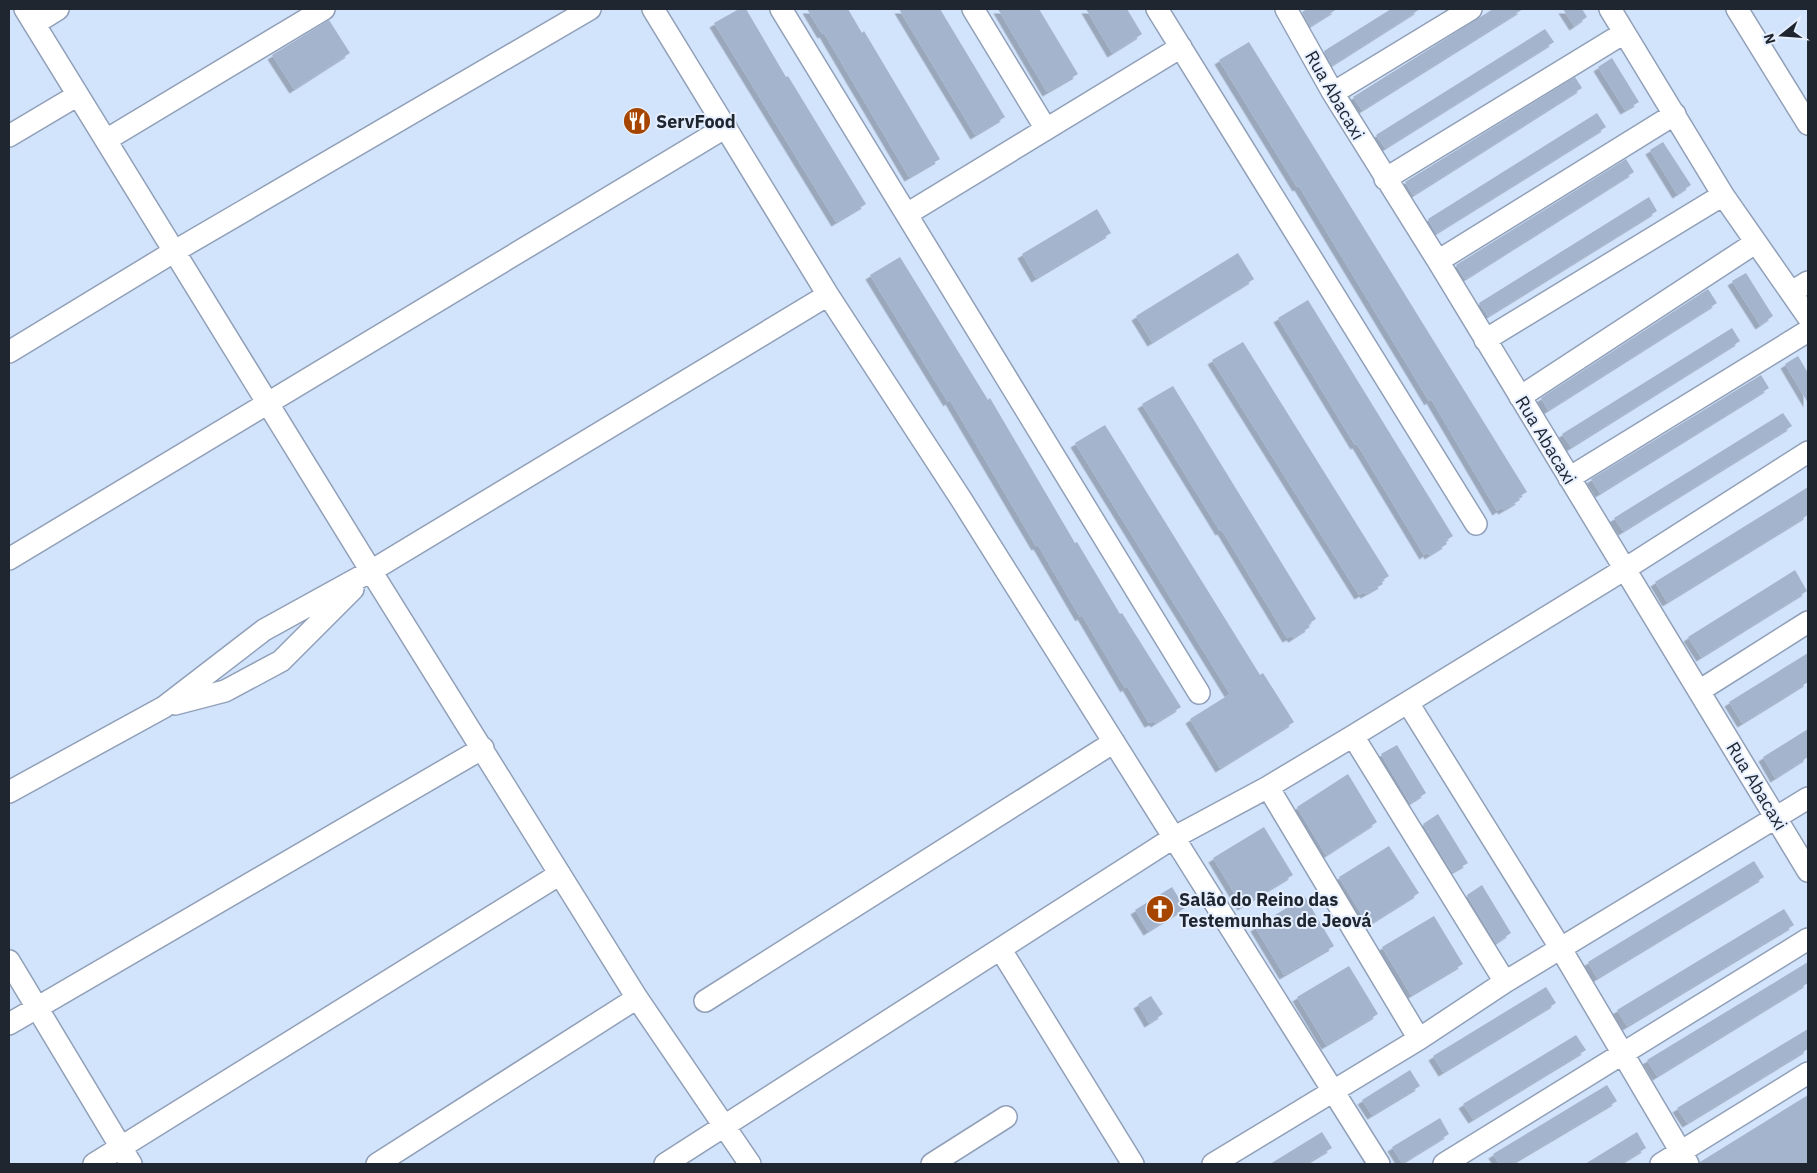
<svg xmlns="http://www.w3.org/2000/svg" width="1817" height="1173" font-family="'IBM Plex Sans',sans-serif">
<defs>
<filter id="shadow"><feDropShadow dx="-4.5" dy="4.5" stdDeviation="0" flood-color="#0004"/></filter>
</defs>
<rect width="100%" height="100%" fill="#d2e3fc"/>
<path fill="#a4b4cc" filter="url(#shadow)" d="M739 9H746L786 77 788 76 866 204 836 222 714 23Z
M807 9H848L862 33 864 31 940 159 909 177 824 33 822 34Z
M899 9H940L1005 117 975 135Z
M998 9H1039L1078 74 1047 92Z
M1086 9H1127L1142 34 1112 53Z
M1307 9H1337L1310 26 1302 12Z
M1391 9H1420L1332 65 1324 51Z
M1493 9H1523L1362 110 1353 97Z
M1563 9H1582L1587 17 1574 26Z
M329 20 350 53 294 89 272 55Z
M1545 29 1554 42 1385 148 1376 135Z
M1249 42 1527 492 1518 497 1520 500 1503 510 1501 508 1497 511 1431 399 1429 401 1299 186 1297 187 1219 60Z
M1612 58 1639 102 1625 110 1598 67Z
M1575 77 1582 88 1413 195 1405 182Z
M1597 113 1606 127 1436 233 1428 219Z
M1663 142 1691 185 1677 194 1650 150Z
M1626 159 1634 172 1465 279 1456 265Z
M1649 197 1657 211 1488 316 1479 303Z
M1097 209 1111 233 1036 278 1022 254Z
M1238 253 1254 279 1152 342 1136 316Z
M900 257 988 400 990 398 1075 543 1077 542 1120 614 1122 613 1181 707 1155 723 1154 721 1149 723 1127 686 1125 688 1082 615 1080 617 1038 545 1036 546 950 400 948 402 870 275Z
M1746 273 1773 316 1760 325 1732 281Z
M1708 289 1717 303 1548 410 1541 398Z
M1308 300 1453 536 1445 541 1447 544 1429 555 1428 552 1424 555 1357 444 1355 445 1278 318Z
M1732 328 1740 341 1571 447 1562 434Z
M1243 342 1389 576 1381 581 1383 584 1365 594 1364 592 1359 595 1212 360Z
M1798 356 1808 373V403L1785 364Z
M1761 375 1769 388 1600 493 1591 479Z
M1173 386 1316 619 1308 624 1310 627 1293 638 1291 636 1287 638 1222 530 1220 531 1142 404Z
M1783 413 1792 426 1623 531 1614 518Z
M1105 425 1260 675 1263 673 1294 722 1220 768 1190 719 1230 694 1075 443Z
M1808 487V515L1667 602 1655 582Z
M1795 570 1807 591 1701 657 1688 637Z
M1808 653V682L1742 723 1729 702Z
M1808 729V757L1775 778 1763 757Z
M1397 745 1426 793 1410 803 1381 754Z
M1348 774 1377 822 1326 855 1297 807Z
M1438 814 1468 863 1452 872 1423 824Z
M1264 827 1293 875 1242 906 1213 858Z
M1389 846 1419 893 1368 925 1339 877Z
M1754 861 1764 877 1597 978 1588 962Z
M1482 885 1511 933 1496 943 1467 895Z
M1172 887 1185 908 1148 931 1135 910Z
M1305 897 1334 946 1284 975 1255 927Z
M1784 909 1794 925 1627 1026 1617 1010Z
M1434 916 1463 964 1411 995 1382 947Z
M1808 962V983L1657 1076 1647 1060Z
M1349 966 1378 1014 1326 1045 1297 997Z
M1546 987 1556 1003 1443 1072 1433 1056Z
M1151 996 1163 1014 1149 1023 1138 1004Z
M1808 1029V1049L1687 1123 1677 1108Z
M1576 1035 1586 1050 1473 1119 1463 1104Z
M1410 1070 1420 1086 1372 1115 1362 1100Z
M1607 1085 1617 1101 1511 1164H1499L1493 1154Z
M1808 1095V1164H1700V1162Z
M1440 1118 1449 1134 1402 1163 1392 1147Z
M1322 1132 1332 1148 1305 1164H1270Z
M1637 1132 1646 1148 1620 1164H1585Z"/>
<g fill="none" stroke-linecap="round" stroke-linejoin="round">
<defs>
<path id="minor" d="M25 9 371 571 637 998 750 1164
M653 9 828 295 961 499 1379 1164
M781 9 1199 693
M973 9 1046 129
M1157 9 1476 524
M1286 9 1333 93 1438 261 1808 871
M1610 9 1723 195 1808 317
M1737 9 1808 124
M34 24 58 9
M1333 93 1471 9
M9 136 78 95
M106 140 324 9
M1385 179 1624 33
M907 214 1181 47
M1438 261 1675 114
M1792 292 1808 282
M1485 340 1723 195
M9 352 175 251 590 9
M1520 397 1755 243
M1569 478 1808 331
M9 559 726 127
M1699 691 1808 622
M1408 703 1561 949 1688 1164
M175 704 225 691 281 661 353 589
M1353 736 1505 982
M1268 787 1419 1039
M9 792 164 707 264 630 371 571 828 295
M1001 950 1133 1164
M9 961 131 1164
M705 1001 1114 742
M9 1024 483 748
M94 1164 560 874
M377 1164 637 998
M665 1164 1173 838 1268 787 1353 736 1625 569 1808 452
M932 1164 1006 1117
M1213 1164 1419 1039 1505 982 1808 798
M1444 1164 1808 939
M1661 1164 1808 1073"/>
</defs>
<use href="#minor" stroke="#91a0b8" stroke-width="24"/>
<use href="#minor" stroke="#fff" stroke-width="21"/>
</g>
<defs>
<symbol id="restaurant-disc" viewBox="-11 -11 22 22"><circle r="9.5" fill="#a64500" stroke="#e5efff"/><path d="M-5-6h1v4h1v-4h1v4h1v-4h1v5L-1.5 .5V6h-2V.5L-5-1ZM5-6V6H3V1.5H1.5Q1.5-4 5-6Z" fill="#fff"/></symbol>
<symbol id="church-disc" viewBox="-11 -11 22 22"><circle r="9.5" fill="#a64500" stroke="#e5efff"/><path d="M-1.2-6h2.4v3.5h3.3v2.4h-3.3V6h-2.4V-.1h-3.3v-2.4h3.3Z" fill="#fff"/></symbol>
</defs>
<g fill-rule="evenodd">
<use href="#restaurant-disc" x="621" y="105" width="32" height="32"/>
<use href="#church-disc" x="1144" y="893" width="32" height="32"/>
</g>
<g text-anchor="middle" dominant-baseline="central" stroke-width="4" stroke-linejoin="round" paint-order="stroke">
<g font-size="18" fill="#202630" stroke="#e5efff">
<text transform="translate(1335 95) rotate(60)">Rua Abacaxi</text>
<text transform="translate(1546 440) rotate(59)">Rua Abacaxi</text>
<text transform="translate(1757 786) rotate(59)">Rua Abacaxi</text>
</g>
<g font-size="18" font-weight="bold" fill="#202630" stroke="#e5efff" text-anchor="start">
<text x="656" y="121">ServFood</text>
<text x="1179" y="899">Salão do Reino das<tspan x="1179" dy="21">Testemunhas de Jeová</tspan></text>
</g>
</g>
<rect width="1817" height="1173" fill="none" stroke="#202630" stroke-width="20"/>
<g transform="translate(1782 35) rotate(253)" stroke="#e5efff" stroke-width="4" paint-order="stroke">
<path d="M0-4L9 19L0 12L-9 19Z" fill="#202630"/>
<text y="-8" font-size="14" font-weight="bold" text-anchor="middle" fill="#202630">N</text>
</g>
</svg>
